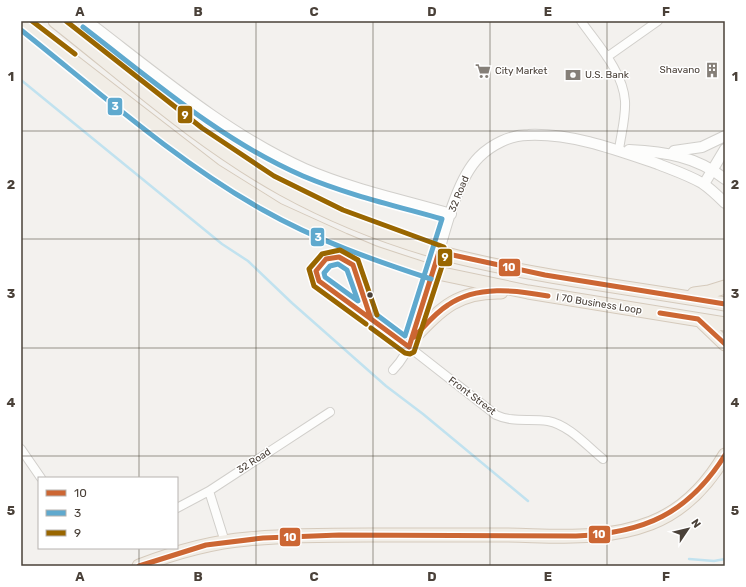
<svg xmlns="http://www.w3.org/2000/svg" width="746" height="587" font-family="Rubik,sans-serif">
<rect width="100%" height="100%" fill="#f3f1ee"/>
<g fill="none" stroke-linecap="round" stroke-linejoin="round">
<path stroke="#c1e2ef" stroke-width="2.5" d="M21 80 222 244 248 261 292 303 386 386 423 414 528 501
M689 559 714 561 725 559"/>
<defs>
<path id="minor" d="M581 21C597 44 623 71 625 101 626 117 621 134 619 150
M607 57 658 21
M409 347 496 415C513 423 530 418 548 421 569 425 587 446 603 459
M393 370C417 345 424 305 433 272
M21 449 41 478
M209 491 225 542
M177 508 209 491 330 412"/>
<path id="tertiary" d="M87 21C154 72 228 135 305 169 351 189 403 200 451 214
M629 150C665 152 696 156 725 179
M674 151 702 147 725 136
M704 184 725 149
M433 272C443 239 455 181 479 157 491 145 510 135 528 135 572 133 617 150 658 164 673 170 688 175 702 183 711 189 718 196 725 203"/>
<path id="primary" d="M21 21 214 170 278 210 344 240 375 253 433 272 528 292 725 324
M55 21C129 79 200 143 283 189 332 216 385 237 438 252 532 277 630 287 725 304
M694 294 709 292 725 287
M700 320 725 344
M413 338C442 308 458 291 501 292
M139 566C173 553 211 542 248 539 288 535 329 535 369 535 413 535 456 535 500 535 551 535 602 542 651 523 684 510 708 484 725 455"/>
</defs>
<use href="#minor" stroke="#d1cfcb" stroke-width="10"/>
<use href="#tertiary" stroke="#d1cfcb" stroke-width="12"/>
<use href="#primary" stroke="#d5cabc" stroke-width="15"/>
<use href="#minor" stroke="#fdfdfc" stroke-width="8"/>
<use href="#tertiary" stroke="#fdfdfc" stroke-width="10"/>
<use href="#primary" stroke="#f1ede6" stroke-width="13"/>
<defs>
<path id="bus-1" d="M339 257 353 265 371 319 319 281 316 271 326 259Z
M660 313 698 319 725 344
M371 319 409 347 439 252 545 275 725 304
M414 337C425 326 435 313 448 305 477 285 516 290 548 296
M139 566 206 545 263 538 339 535 576 536C644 533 688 514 725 455"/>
<path id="bus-2" d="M83 27C152 80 222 141 303 176 348 195 396 206 442 219L405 336 377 315
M21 30C99 92 176 161 263 210 316 240 373 260 431 279
M338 264 347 270 358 301 325 277 324 273 330 266Z"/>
<path id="bus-3" d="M32 21 75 54
M66 21 202 128 274 176 343 210 444 247 446 254 414 352 410 354 405 353 371 328
M366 324 314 286 309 269 322 254 340 250 358 260 377 315"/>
</defs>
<use href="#bus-1" stroke="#fff" stroke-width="8"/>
<use href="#bus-2" stroke="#fff" stroke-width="8"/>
<use href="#bus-3" stroke="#fff" stroke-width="8"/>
<use href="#bus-1" stroke="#c63" stroke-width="5"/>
<use href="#bus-2" stroke="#5fa9ce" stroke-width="5"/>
<use href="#bus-3" stroke="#960" stroke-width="5"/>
</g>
<path fill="none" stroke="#4a4139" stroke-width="1" stroke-opacity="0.55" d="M139 21V478M256 21V566M373 21V566M490 21V566M607 21V566M21 131H725M21 239H725M21 348H725M21 456H725M139 548V566"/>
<defs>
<symbol id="building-bare" viewBox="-9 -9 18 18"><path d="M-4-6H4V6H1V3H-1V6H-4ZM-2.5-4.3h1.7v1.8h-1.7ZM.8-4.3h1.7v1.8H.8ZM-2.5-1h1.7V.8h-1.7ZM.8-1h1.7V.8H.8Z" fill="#857f78" stroke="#fff" stroke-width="2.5" paint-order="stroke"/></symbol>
<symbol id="supermarket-bare" viewBox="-9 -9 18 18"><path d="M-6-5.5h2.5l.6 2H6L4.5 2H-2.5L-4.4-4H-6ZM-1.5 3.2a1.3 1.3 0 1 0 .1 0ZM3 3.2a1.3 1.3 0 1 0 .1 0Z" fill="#857f78" stroke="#fff" stroke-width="2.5" paint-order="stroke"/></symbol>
<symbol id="bank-bare" viewBox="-9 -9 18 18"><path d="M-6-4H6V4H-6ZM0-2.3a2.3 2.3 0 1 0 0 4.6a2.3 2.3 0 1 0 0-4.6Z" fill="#857f78" stroke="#fff" stroke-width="2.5" paint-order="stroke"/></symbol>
</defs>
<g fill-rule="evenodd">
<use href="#building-bare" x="701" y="59" width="22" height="22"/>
<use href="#supermarket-bare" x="472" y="60" width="22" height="22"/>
<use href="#bank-bare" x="562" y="64" width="22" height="22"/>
</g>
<circle fill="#4a4139" stroke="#fff" stroke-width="1.5" cx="370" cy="295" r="3.5"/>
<g text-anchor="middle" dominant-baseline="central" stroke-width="3" stroke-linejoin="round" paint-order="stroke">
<g font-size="10" fill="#4a4139" stroke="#fff" text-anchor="start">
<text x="700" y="70" text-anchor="end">Shavano</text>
<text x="495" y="71">City Market</text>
<text x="585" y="75">U.S. Bank</text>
</g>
<g font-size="10" fill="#4a4139" stroke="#fff">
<text transform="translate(459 194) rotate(-68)">32 Road</text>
<text transform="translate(599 304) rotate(9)">I 70 Business Loop</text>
<text transform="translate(472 396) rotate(37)">Front Street</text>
<text transform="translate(254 461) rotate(-33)">32 Road</text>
</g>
</g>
<g stroke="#fff" stroke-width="1.5">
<rect x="107" y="97" width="16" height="19" rx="4" fill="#5fa9ce"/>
<rect x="177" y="105" width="16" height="19" rx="4" fill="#960"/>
<rect x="310" y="227" width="15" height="20" rx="4" fill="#5fa9ce"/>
<rect x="437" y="248" width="16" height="19" rx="4" fill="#960"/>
<rect x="498" y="258" width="23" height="19" rx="4" fill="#c63"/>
<rect x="588" y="525" width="23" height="19" rx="4" fill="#c63"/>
<rect x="279" y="527" width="22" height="20" rx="4" fill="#c63"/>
</g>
<g font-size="11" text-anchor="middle" font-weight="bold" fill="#fff">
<text x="115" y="110">3</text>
<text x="185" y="119">9</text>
<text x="318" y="241">3</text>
<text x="445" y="261">9</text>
<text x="509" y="271">10</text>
<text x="599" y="538">10</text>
<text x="290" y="541">10</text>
</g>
<rect width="746" height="587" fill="none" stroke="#ffffff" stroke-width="44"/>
<rect x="38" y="477" width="140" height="72" fill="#ffffff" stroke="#b7b3b0"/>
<rect x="46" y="490" width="20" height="6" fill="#cc6633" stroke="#b7b3b0"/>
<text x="74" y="497" font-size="12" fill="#4a4139">10</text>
<rect x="46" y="510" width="20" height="6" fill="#5fa9ce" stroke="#b7b3b0"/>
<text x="74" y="517" font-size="12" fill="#4a4139">3</text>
<rect x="46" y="530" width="20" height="6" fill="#996600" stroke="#b7b3b0"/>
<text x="74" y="537" font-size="12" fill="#4a4139">9</text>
<g transform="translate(688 529) rotate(55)" stroke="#ffffff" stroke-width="3" paint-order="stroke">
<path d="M0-3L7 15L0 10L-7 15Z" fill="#4a4139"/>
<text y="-6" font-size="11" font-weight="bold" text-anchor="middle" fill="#4a4139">N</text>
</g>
<rect x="22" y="22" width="702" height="543" fill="none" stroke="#4a4139" stroke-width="1.5"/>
<g font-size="13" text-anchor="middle" font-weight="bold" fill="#4a4139">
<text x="80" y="16">A</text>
<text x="198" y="16">B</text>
<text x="314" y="16">C</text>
<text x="432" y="16">D</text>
<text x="548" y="16">E</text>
<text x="666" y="16">F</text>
<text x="11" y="81">1</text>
<text x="735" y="81">1</text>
<text x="11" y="189">2</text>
<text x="735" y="189">2</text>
<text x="11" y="298">3</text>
<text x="735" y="298">3</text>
<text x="11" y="407">4</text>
<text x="735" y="407">4</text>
<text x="11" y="515">5</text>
<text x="735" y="515">5</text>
<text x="80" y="581">A</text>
<text x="198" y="581">B</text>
<text x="314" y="581">C</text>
<text x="432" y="581">D</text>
<text x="548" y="581">E</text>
<text x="666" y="581">F</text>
</g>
</svg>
